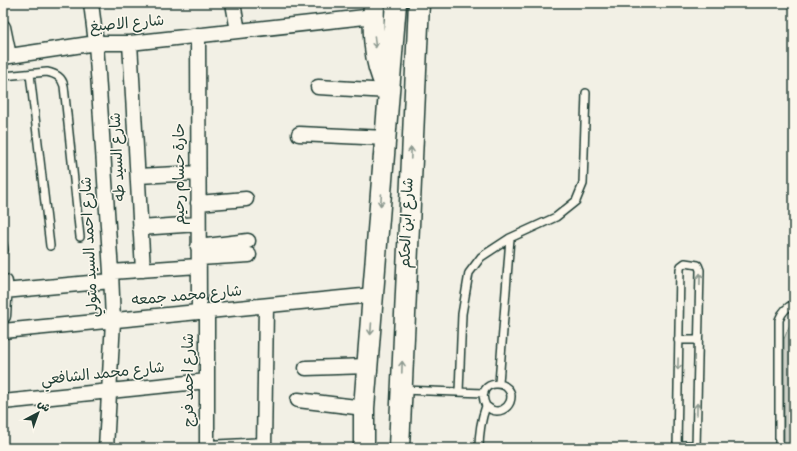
<svg xmlns="http://www.w3.org/2000/svg" width="797" height="451" font-family="Dekko,'Playpen Sans Arabic',sans-serif">
<rect width="100%" height="100%" fill="#f2f0e5"/>
<filter id="ink" filterUnits="userSpaceOnUse"><feTurbulence type="fractalNoise" baseFrequency=".025" numOctaves="2"/><feDisplacementMap in="SourceGraphic" scale="8" xChannelSelector="R" yChannelSelector="G"/><feConvolveMatrix kernelMatrix="1 2 1 2 8 2 1 2 1" color-interpolation-filters="sRGB"/></filter>
<g filter="url(#ink)">
<path fill="#cfd2c8" stroke="#77887e" d="M794 318V448H784V339L788 329Z"/>
<g fill="none" stroke-linecap="round" stroke-linejoin="round">
<defs>
<path id="lane" d="M30 74 50 246
M3 76 47 72C56 74 62 77 64 86L80 237
M3 244 4 250
M678 340H698
M499 383 510 238
M402 390 484 393
M459 392 462 314 469 273 481 257 510 238 556 217 576 201 583 184 586 93
M677 445H696
M479 448C479 433 481 420 486 406 472 377 518 378 510 402 507 409 499 413 492 410 490 409 488 407 486 406
M677 448 680 269 681 266 685 263 698 265 700 270 696 448
M779 448V320C782 312 786 307 794 304"/>
<path id="street" d="M91 3 96 43 111 272 113 321 106 448
M233 3 238 31
M3 27 9 56
M198 35 199 312
M130 43 143 270
M3 57 96 43H130L374 16
M318 87 389 91
M299 134 386 138
M138 176 198 173
M198 203 246 199
M140 228 198 224
M198 247 248 241
M199 258 249 255
M111 272 198 266
M4 291 111 281
M207 312V448
M3 316 5 282
M3 331 373 295
M306 368 368 366
M298 400 364 408
M3 402 207 381
M208 448 264 445
M264 448 266 306"/>
<path id="secondary" d="M374 3C373 30 373 61 386 86
M364 448V408L396 3
M399 448 419 3"/>
</defs>
<use href="#lane" stroke="#1f3d34" stroke-width="10"/>
<use href="#street" stroke="#1f3d34" stroke-width="17"/>
<use href="#secondary" stroke="#1f3d34" stroke-width="23"/>
<use href="#lane" stroke="#fbf7ec" stroke-width="7"/>
<use href="#street" stroke="#fbf7ec" stroke-width="14"/>
<use href="#secondary" stroke="#fbf7ec" stroke-width="20"/>
</g>
<defs><path id="oneway-shaft" d="M-6 0H5M1.5-3L5.5 0L1.5 3" fill="none" stroke-width="1.6" stroke-linecap="round" stroke-linejoin="round"/></defs>
<g stroke="#8d9a90">
<use href="#oneway-shaft" transform="translate(375 42) rotate(84)"/>
<use href="#oneway-shaft" transform="translate(411 153) rotate(-88)"/>
<use href="#oneway-shaft" transform="translate(381 200) rotate(94)"/>
<use href="#oneway-shaft" transform="translate(700 279) rotate(-89)"/>
<use href="#oneway-shaft" transform="translate(371 329) rotate(94)"/>
<use href="#oneway-shaft" transform="translate(678 364) rotate(91)"/>
<use href="#oneway-shaft" transform="translate(402 367) rotate(-88)"/>
<use href="#oneway-shaft" transform="translate(697 409) rotate(-89)"/>
</g>
</g>
<g text-anchor="middle" dominant-baseline="central" stroke-width="3" stroke-linejoin="round" paint-order="stroke">
<g font-size="15" fill="#1f3d34" stroke="#fbf7ec">
<text transform="translate(127 25) rotate(-5)">شارع الاصبغ</text>
<text transform="translate(119 157) rotate(-93)">شارع السيد طه</text>
<text transform="translate(181 174) rotate(-90)">حارة حسام رحيم</text>
<text transform="translate(408 223) rotate(-88)">شارع ابن الحكم</text>
<text transform="translate(91 247) rotate(-93)">شارع احمد السيد متولي</text>
<text transform="translate(187 297) rotate(-5)">شارع محمد جمعه</text>
<text transform="translate(103 375) rotate(-6)">شارع محمد الشافعي</text>
<text transform="translate(190 380) rotate(-90)">شارع احمد فرج</text>
</g>
</g>
<rect width="797" height="451" fill="none" stroke="#fbf7ec" stroke-width="16"/>
<rect x="8" y="8" width="781" height="435" fill="none" stroke="#1f3d34" stroke-width="1.5" filter="url(#ink)"/>
<g transform="translate(38 413) rotate(41)" stroke="#fbf7ec" stroke-width="3" paint-order="stroke">
<path d="M0-3L7 15L0 10L-7 15Z" fill="#1f3d34"/>
<text y="-6" font-size="11" font-weight="bold" text-anchor="middle" fill="#1f3d34">ش</text>
</g>
</svg>
